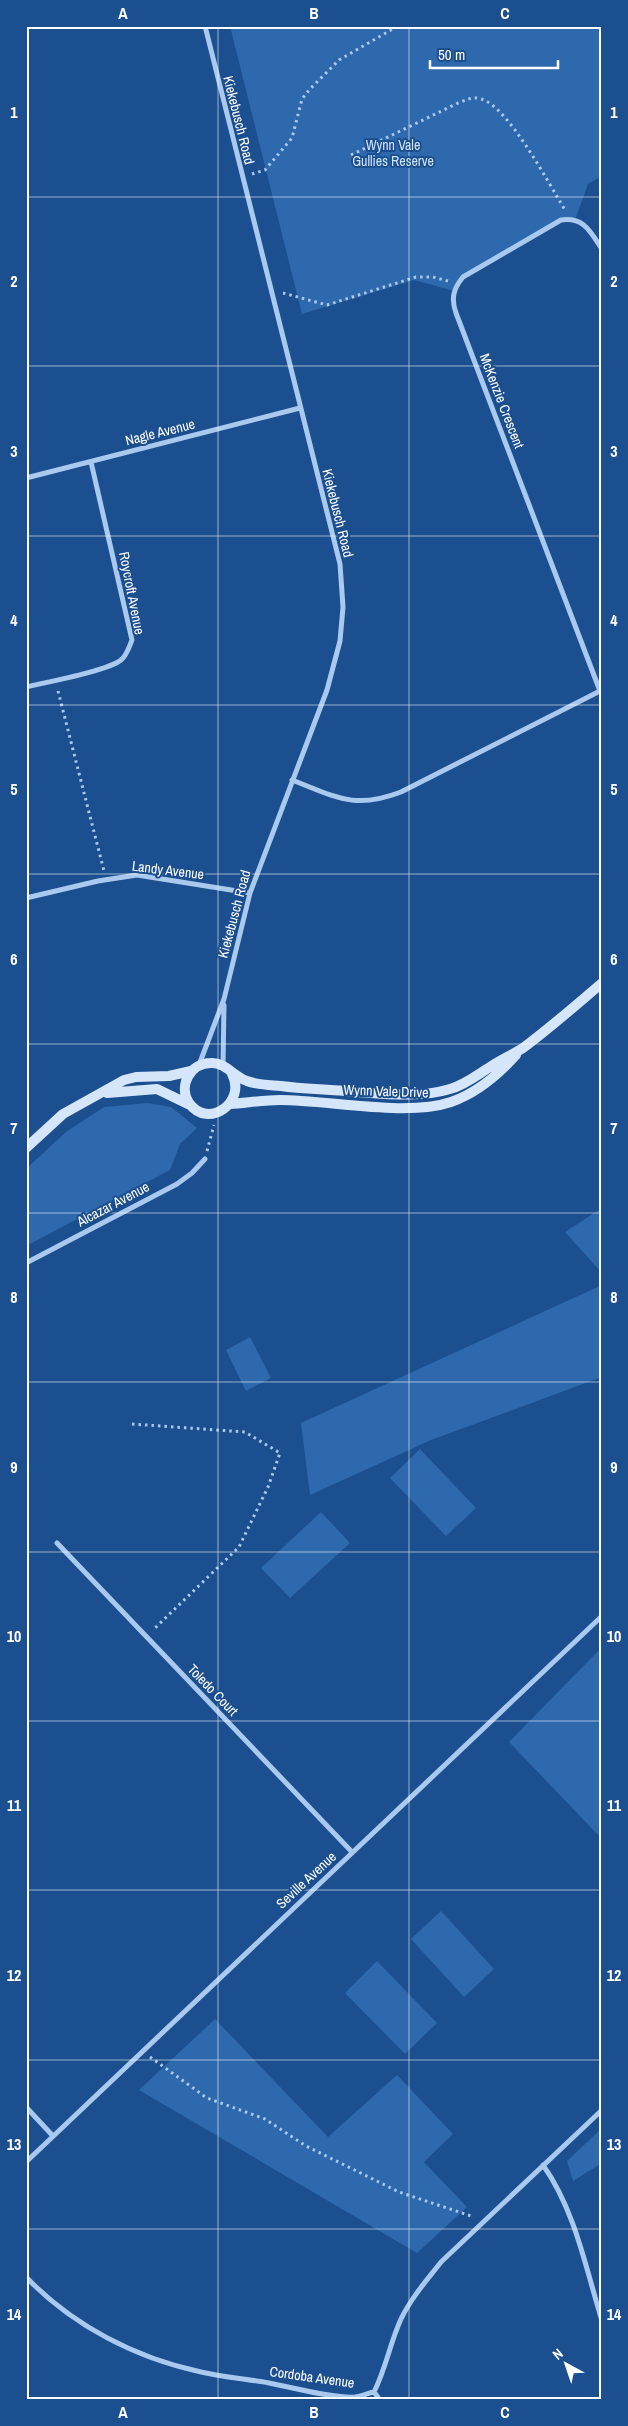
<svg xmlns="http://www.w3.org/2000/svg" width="628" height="2426" font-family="'Archivo Narrow',sans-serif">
<rect width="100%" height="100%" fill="#1b4f8f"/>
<path fill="#2e69ad" d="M230 26H602V176L588 184 575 220H561L467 274 454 291 414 280 302 314Z
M148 1103 171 1107 197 1128 180 1144 170 1170 26 1246V1169L66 1132 104 1107Z
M602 1208V1273L565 1232Z
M602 1285V1377L431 1440 310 1495 301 1423Z
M250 1337 271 1378 246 1391 226 1350Z
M420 1449 476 1508 446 1536 390 1478Z
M321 1512 350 1543 290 1598 261 1568Z
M602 1647V1839L509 1742Z
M441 1911 494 1969 464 1997 411 1939Z
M377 1961 437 2023 405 2054 345 1993Z
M215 2019 328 2137 397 2075 453 2134 424 2162 467 2207 417 2253 139 2090Z
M602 2128V2163L573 2181 567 2161Z"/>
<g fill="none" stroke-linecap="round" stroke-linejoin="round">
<path stroke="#a9c9ee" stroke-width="3" stroke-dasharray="2.5 4" stroke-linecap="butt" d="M351 155 458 103C466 100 473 96 481 99 508 106 549 184 565 210
M252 174 265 170 292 138 302 99 310 89 339 60 398 26
M283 293 327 305 416 277H433L448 281
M58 691 104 871
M207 1151 214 1125
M132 1424 245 1432 280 1453 268 1487 239 1547 153 1630
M150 2057 207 2098 265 2119 306 2146 399 2192 474 2217"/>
<path stroke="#a9c9ee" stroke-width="5" d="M26 478 300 408
M26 687C47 682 107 671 121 660 127 655 129 647 132 640L91 462
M600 691 456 313C451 299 453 289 463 277L561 220C584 217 590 231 602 249
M292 780C336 797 354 810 401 792L602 690
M26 898 98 881 137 875 250 893
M199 1065 224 999 250 893 327 690 340 641 343 607 340 564 205 26
M223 1066 224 1005
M26 1263 177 1184 192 1173 205 1159
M57 1543 352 1852
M26 2107 53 2136
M26 2162 602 1616
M543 2165C575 2210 586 2269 602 2321
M26 2277C73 2326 136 2358 201 2372 223 2377 247 2379 269 2383 291 2387 335 2399 355 2397 362 2396 368 2393 374 2392 386 2368 390 2343 401 2319 411 2298 427 2280 441 2262L602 2110
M374 2392 380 2400"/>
<path stroke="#d6e6fa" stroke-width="10" d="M232 1074C247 1102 208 1130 189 1103 178 1086 190 1063 211 1063 225 1062 234 1077 247 1081 257 1085 270 1085 281 1086 302 1089 323 1089 345 1091 379 1093 417 1099 450 1089 465 1085 477 1075 490 1067 500 1060 512 1055 523 1048 550 1028 576 1005 602 983
M107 1093 157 1089 190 1105
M230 1104C246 1103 263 1100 280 1100 328 1100 407 1117 451 1102 477 1093 498 1075 516 1055
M26 1148 63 1114 124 1080 136 1077 169 1076 191 1071"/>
</g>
<path fill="none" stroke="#fff" stroke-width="1" stroke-opacity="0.55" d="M218 26V2400M409 26V2400M26 197H602M26 366H602M26 536H602M26 705H602M26 874H602M26 1044H602M26 1213H602M26 1382H602M26 1552H602M26 1721H602M26 1890H602M26 2060H602M26 2229H602"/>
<g text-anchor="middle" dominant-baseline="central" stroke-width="4" stroke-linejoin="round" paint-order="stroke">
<g font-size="14" fill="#fff" stroke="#1b4f8f">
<text transform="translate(239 120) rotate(76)">Kiekebusch Road</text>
<text transform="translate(502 401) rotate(69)">McKenzie Crescent</text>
<text transform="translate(160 432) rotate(-14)">Nagle Avenue</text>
<text transform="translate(338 513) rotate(76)">Kiekebusch Road</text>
<text transform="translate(132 593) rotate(79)">Roycroft Avenue</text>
<text transform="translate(168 870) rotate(7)">Landy Avenue</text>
<text transform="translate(234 914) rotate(-75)">Kiekebusch Road</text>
<text transform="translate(386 1091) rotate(2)">Wynn Vale Drive</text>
<text transform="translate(113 1204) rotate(-28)">Alcazar Avenue</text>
<text transform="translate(213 1690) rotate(46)">Toledo Court</text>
<text transform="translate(306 1880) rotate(-43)">Seville Avenue</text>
<text transform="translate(312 2377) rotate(8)">Cordoba Avenue</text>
</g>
<g font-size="14" fill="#cfe3fa" stroke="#1b4f8f">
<text x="393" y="145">Wynn Vale<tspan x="393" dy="16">Gullies Reserve</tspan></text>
</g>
</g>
<rect width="628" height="2426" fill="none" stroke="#1b4f8f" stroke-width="55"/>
<g transform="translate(566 2364) rotate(320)" stroke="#1b4f8f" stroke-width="4" paint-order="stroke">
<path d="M0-4L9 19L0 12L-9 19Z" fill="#ffffff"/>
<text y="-8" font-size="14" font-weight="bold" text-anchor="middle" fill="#ffffff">N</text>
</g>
<path d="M430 60v8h128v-8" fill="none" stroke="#ffffff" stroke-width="2.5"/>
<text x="438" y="60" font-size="15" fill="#ffffff" stroke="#1b4f8f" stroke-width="4" paint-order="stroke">50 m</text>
<rect x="28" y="28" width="572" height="2370" fill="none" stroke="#fff" stroke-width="2"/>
<g font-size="16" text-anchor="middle" font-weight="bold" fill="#fff">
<text x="123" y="19">A</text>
<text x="314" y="19">B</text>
<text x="505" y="19">C</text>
<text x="14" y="118">1</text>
<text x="614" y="118">1</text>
<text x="14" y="287">2</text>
<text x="614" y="287">2</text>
<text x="14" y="457">3</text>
<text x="614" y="457">3</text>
<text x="14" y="626">4</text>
<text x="614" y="626">4</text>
<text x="14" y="795">5</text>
<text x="614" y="795">5</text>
<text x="14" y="965">6</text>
<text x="614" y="965">6</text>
<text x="14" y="1134">7</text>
<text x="614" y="1134">7</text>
<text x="14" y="1303">8</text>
<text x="614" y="1303">8</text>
<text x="14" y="1473">9</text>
<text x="614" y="1473">9</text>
<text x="14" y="1642">10</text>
<text x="614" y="1642">10</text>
<text x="14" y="1811">11</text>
<text x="614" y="1811">11</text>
<text x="14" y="1981">12</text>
<text x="614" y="1981">12</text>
<text x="14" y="2150">13</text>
<text x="614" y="2150">13</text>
<text x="14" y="2320">14</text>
<text x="614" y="2320">14</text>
<text x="123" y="2418">A</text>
<text x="314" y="2418">B</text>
<text x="505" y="2418">C</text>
</g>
</svg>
